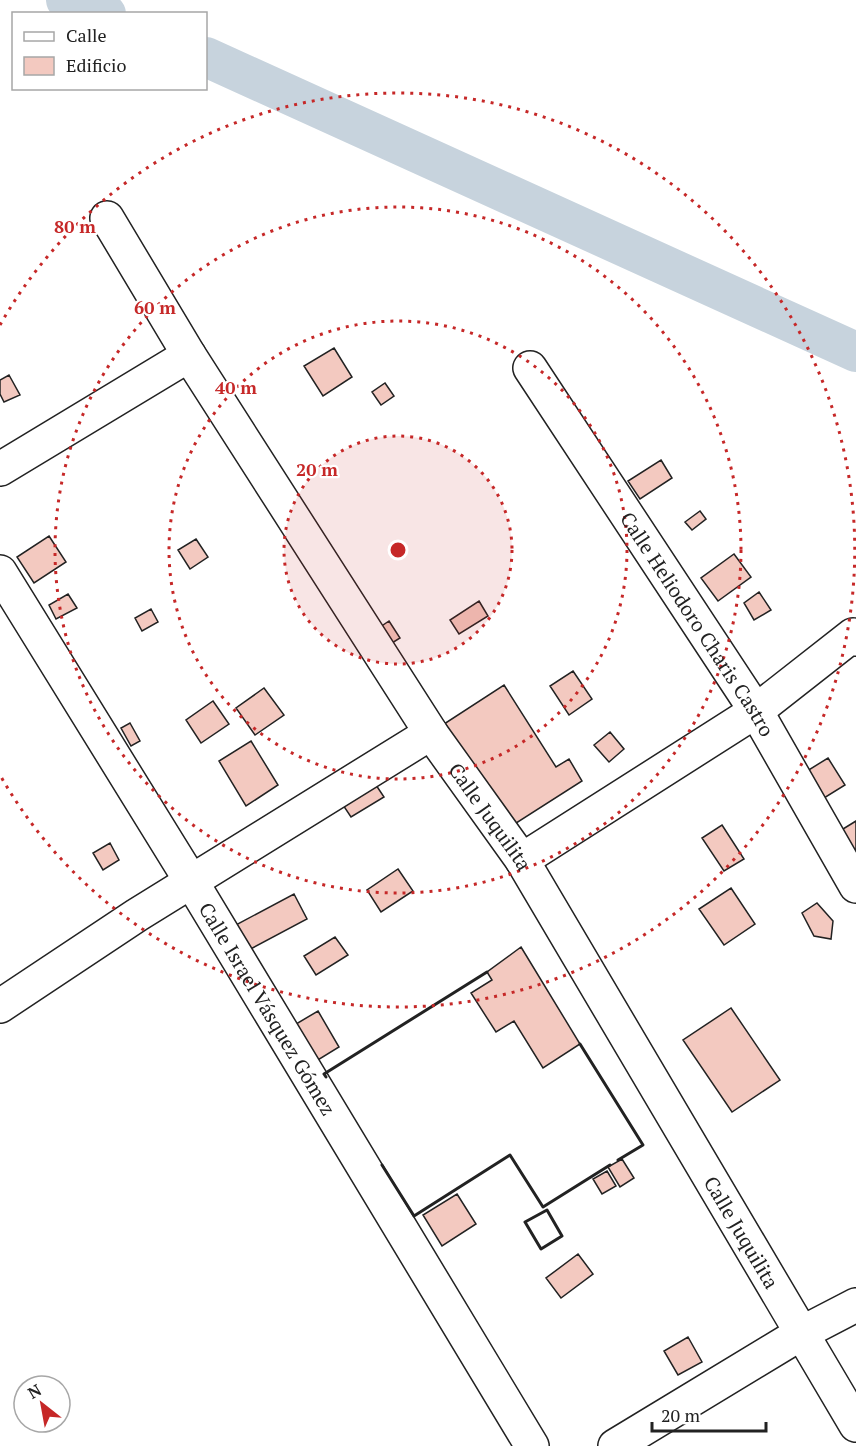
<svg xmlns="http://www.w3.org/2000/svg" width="856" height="1446" font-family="'PT Serif',serif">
<rect width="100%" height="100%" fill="#fff"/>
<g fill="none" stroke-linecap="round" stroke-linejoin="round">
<path stroke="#c7d3dd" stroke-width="40" d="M66 0 106 14
M206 57 856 352"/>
</g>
<path fill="#f3c9c0" stroke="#222" stroke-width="1.5" d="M334 348 352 377 323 396 304 366Z
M9 375 20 395 4 402 0 394V380Z
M385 383 394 396 381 405 372 392Z
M661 460 672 478 640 499 628 481Z
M700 511 706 519 692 530 685 522Z
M49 536 66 562 34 583 17 557Z
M196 539 208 557 190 569 178 550Z
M734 554 751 577 718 601 701 578Z
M759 592 771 610 754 620 744 603Z
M68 594 77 608 56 619 49 605Z
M479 601 488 616 459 634 450 620Z
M151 609 158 622 142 631 135 618Z
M389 621 400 638 384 648 373 632Z
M573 671 592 699 569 715 550 686Z
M504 685 556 767 569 759 582 781 510 827 444 724Z
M264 688 284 715 255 735 236 708Z
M213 701 229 724 201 743 186 720Z
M130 723 140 741 131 746 121 728Z
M610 732 624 749 609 762 594 745Z
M251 741 278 785 246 806 219 761Z
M828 758 845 785 816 803 799 776Z
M374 782 384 797 351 817 341 802Z
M856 821V849L849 853 838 832Z
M722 825 744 859 724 871 702 838Z
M110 843 119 860 103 870 93 853Z
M398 869 413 891 381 912 367 890Z
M731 888 755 924 724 945 699 909Z
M294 894 307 919 245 952 232 927Z
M817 903 833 921 831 939 814 936 802 913Z
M335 937 348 955 316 975 304 956Z
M521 947 580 1044 543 1068 514 1021 496 1032 471 993 492 980 487 972Z
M731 1008 780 1080 732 1112 683 1040Z
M318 1011 339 1047 313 1063 291 1027Z
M622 1159 634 1178 620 1187 608 1167Z
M607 1171 616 1186 602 1194 593 1179Z
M457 1194 476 1224 442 1246 423 1215Z
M578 1254 593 1274 561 1298 546 1278Z
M688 1337 702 1362 678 1375 664 1351Z"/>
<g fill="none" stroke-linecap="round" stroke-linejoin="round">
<defs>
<g id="minor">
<path id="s1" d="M107 218 189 355 431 733 522 860 856 1425"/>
<path id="s2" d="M530 368 756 711 856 886"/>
<path d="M0 469 189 355"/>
<path id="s3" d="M0 572 191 881 532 1446"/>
<path d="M522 860 756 711 853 635 856 639"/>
<path d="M0 1006 137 915 431 733"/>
<path d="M615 1446 800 1334 856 1305"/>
</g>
</defs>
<use href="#minor" stroke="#222" stroke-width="36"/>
<use href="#minor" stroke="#fff" stroke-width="33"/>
<path stroke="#222" stroke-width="3" d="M580 1044 643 1145 618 1160
M326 1077 324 1074 487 972
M382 1165 414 1216 510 1155 543 1207 610 1165
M547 1210 562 1236 541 1249 525 1222Z"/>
</g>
<circle cx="398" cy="550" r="114" fill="#c62828" fill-opacity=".12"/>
<g fill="none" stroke="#c62828" stroke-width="3" stroke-dasharray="3 6">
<circle cx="398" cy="550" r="114"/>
<circle cx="398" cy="550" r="229"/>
<circle cx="398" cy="550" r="343"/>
<path d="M0 325A457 457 0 1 1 0 775"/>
</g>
<g text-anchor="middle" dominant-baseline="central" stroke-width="4.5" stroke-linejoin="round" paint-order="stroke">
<g font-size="20" fill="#222" stroke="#fff">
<text stroke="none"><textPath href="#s2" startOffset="306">Calle Heliodoro Charis Castro</textPath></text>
<text stroke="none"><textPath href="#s1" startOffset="711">Calle Juquilita</textPath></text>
<text stroke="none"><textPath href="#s3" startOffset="512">Calle Israel Vásquez Gómez</textPath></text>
<text stroke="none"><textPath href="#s1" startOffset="1197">Calle Juquilita</textPath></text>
</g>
</g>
<circle cx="398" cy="550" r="9" fill="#c62828" stroke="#fff" stroke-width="3"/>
<g font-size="18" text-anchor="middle" font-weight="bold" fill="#c62828" stroke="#fff" stroke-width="4.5" stroke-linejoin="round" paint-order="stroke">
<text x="75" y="233">80 m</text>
<text x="155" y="314">60 m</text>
<text x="236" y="394">40 m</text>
<text x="317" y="476">20 m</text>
</g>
<rect x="12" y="12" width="195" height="78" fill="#ffffff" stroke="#a7a7a7" stroke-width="1.5"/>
<rect x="24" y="32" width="30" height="9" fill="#ffffff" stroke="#a7a7a7" stroke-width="1.5"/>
<text x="66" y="42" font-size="18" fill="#222222">Calle</text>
<rect x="24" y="57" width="30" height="18" fill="#f3c9c0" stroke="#a7a7a7" stroke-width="1.5"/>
<text x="66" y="72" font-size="18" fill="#222222">Edificio</text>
<g transform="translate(42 1404) rotate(329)"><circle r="28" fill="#ffffff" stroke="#a7a7a7" stroke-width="1.5"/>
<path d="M0-4.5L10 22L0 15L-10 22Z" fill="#c62828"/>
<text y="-9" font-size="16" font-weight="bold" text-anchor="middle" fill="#222222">N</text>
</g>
<path d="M652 1422v9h114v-9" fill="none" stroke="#222222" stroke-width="3"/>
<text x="661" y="1422" font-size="18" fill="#222222" stroke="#ffffff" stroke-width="4.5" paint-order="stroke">20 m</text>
</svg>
